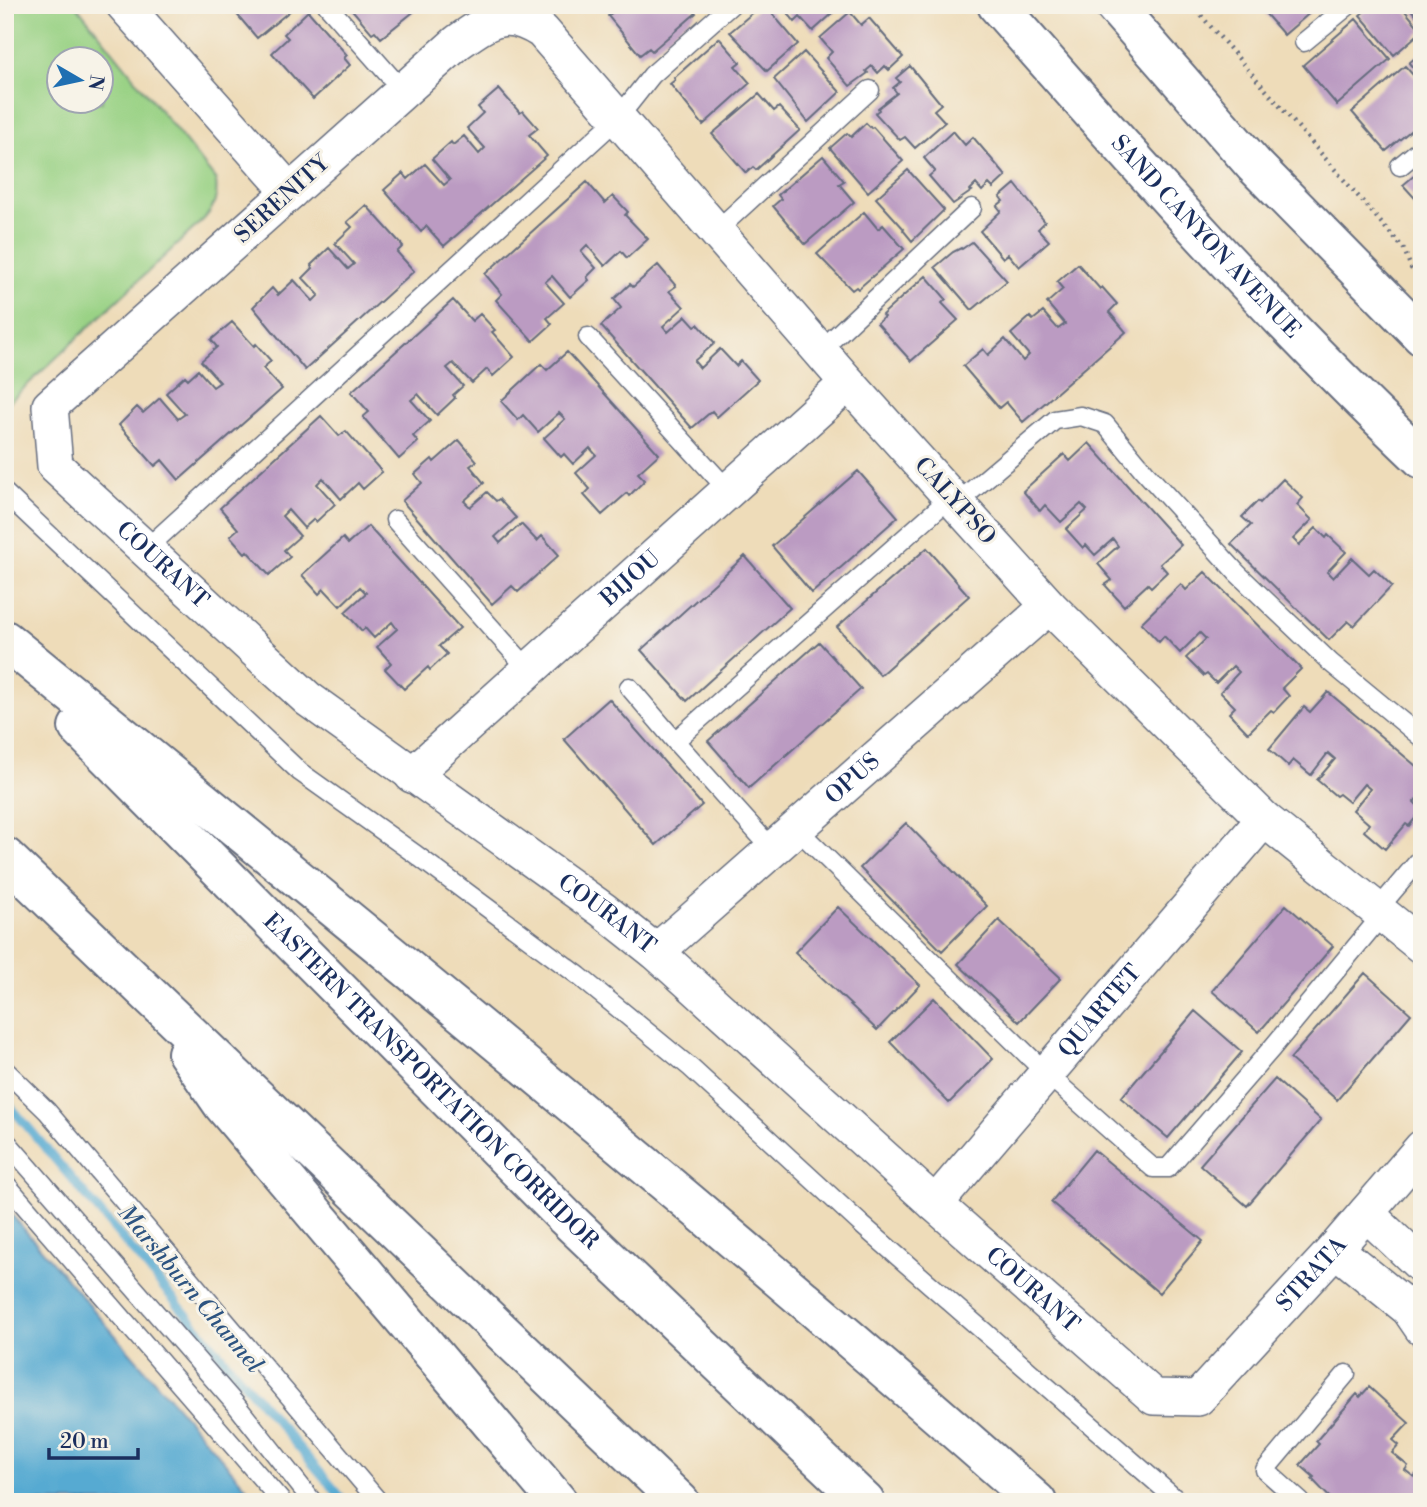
<svg xmlns="http://www.w3.org/2000/svg" width="1427" height="1507" font-family="'Libre Bodoni',serif">
<rect width="100%" height="100%" fill="#f7f3e8"/>
<filter id="ink" filterUnits="userSpaceOnUse"><feTurbulence type="fractalNoise" baseFrequency=".0143" numOctaves="2"/><feDisplacementMap in="SourceGraphic" scale="14" xChannelSelector="R" yChannelSelector="G"/><feConvolveMatrix kernelMatrix="1 2 1 2 8 2 1 2 1" color-interpolation-filters="sRGB"/></filter>
<filter id="wash" filterUnits="userSpaceOnUse"><feTurbulence type="fractalNoise" baseFrequency=".00686" numOctaves="4" result="noise"/><feDisplacementMap in="SourceGraphic" scale="28" xChannelSelector="R" yChannelSelector="G"/><feGaussianBlur stdDeviation="1.57" result="paint"/><feColorMatrix in="noise" values="0 0 0 0 0 0 0 0 0 0 0 0 0 0 0 0 0 1.4 0 .05"/><feComposite in="paint" operator="in"/></filter>
<g filter="url(#wash)">
<rect width="100%" height="100%" fill="#eedcb9"/>
<path fill="#9ad285" stroke="#5a8072" stroke-width="2" fill-rule="evenodd" d="M5 5H76L216 180C218 196 215 207 204 219L5 406ZM60 60H102V102H60Z"/>
<path fill="#57aad2" stroke="#396c98" stroke-width="2" d="M5 1207 259 1502H5Z"/>
<g fill="none" stroke-linecap="round" stroke-linejoin="round">
<path stroke="#57aad2" stroke-width="9" d="M5 1100 345 1502"/>
</g>
<g id="blocks">
<path fill="#bb9bc2" d="M229 5H297L257 38Z
M348 5H422L381 38 375 31 372 33Z
M621 5H690L696 13 652 51 649 48 640 55 608 16Z
M762 5H765L798 44 767 71 730 32Z
M781 5H842L813 31 800 17 795 22Z
M1258 5H1319L1284 35Z
M1372 5H1400L1422 31 1394 55 1360 15Z
M1407 5H1422V22Z
M308 11 347 55 344 58 350 65 313 99 272 53 288 38 284 34Z
M850 12 861 25 869 18 903 57 889 70 885 66 878 73 872 66 866 71 868 73 850 86 826 58 832 52 820 38Z
M1356 19 1390 59 1337 105 1303 65Z
M719 38 740 62 735 66 750 83 703 125 670 84 675 80 674 78Z
M804 52 840 92 808 122 774 79Z
M1422 52V78L1409 63Z
M910 66 941 104 934 110 945 122 915 148 905 137 900 140 875 113 879 110 878 108 897 93 893 88 900 82 896 78Z
M1405 66 1422 85V121L1386 151 1352 112Z
M499 89 520 113 523 111 538 128 529 135 547 156 444 246 426 226 421 232 384 190 403 173 408 179 425 164 444 185 450 180 432 159 451 142 453 145 464 136 479 154 485 148 467 128 483 113 478 107Z
M759 94 774 111 779 107 800 130 756 170 753 167 746 173 712 134Z
M866 123 871 128 873 127 903 161 868 192 830 148 847 133 851 137Z
M953 131 965 145 973 137 1006 176 993 188 989 184 982 191 976 184 970 190 972 191 953 204 929 176 935 171 924 158Z
M823 156 844 181 839 184 854 202 805 244 773 206 781 199 778 195Z
M1422 169V206L1403 185Z
M908 170 944 210 912 241 903 230 904 229 876 198Z
M587 182 605 203 613 196 628 212 625 215 648 239 627 258 621 251 605 266 587 245 581 251 596 268 587 277 589 280 570 297 552 276 545 282 564 303 547 318 552 324 533 341 496 300 502 294 485 274Z
M1015 184 1045 222 1038 229 1049 241 1019 267 1008 254 1003 258 980 231 1001 211 997 206 1003 201 1000 197Z
M366 205 403 246 397 252 414 271 305 370 253 307 272 288 278 295 294 280 313 301 319 295 303 278 313 268 311 265 329 248 348 269 354 264 335 243 352 227 347 222Z
M864 212 878 229 883 225 904 249 858 289 856 287 852 290 817 254Z
M972 242 1007 281 972 310 935 267 953 252 961 248 962 249Z
M1078 264 1100 289 1102 287 1117 304 1109 312 1126 332 1023 422 1006 402 999 408 963 366 983 349 988 355 1005 339 1023 361 1029 355 1011 334 1030 317 1033 320 1043 312 1058 329 1065 324 1047 303 1063 289 1057 282Z
M658 265 676 286 669 291 684 307 663 326 668 332 686 316 695 326 698 324 715 343 694 361 700 368 720 349 736 366 741 361 758 380 717 417 712 411 692 428 601 326 621 308 614 299 630 284 633 287Z
M926 276 946 299 942 303 958 320 911 361 877 323 884 317 882 315Z
M453 300 472 321 480 314 495 330 492 332 514 357 493 376 487 369 472 383 453 363 447 368 463 386 453 395 455 398 437 415 418 394 411 400 430 421 413 436 418 442 399 459 363 417 369 412 351 392Z
M232 322 254 346 256 344 271 361 263 368 282 389 179 480 162 460 155 466 119 425 137 407 143 413 160 398 178 419 185 414 166 393 185 376 188 379 198 370 213 387 220 382 201 361 217 347 211 340Z
M567 352 659 454 638 473 645 480 629 496 627 493 602 515 584 495 590 489 576 473 596 455 590 448 573 464 564 454 561 457 544 438 565 419 559 413 538 432 523 415 518 420 501 401 541 364 547 370Z
M321 416 339 436 346 431 382 472 363 489 358 483 341 499 323 478 317 484 335 504 316 522 314 519 304 528 288 510 282 516 300 536 284 550 290 557 269 575 247 551 245 553 230 536 238 529 220 508Z
M459 440 477 461 470 466 484 483 464 501 470 507 487 492 496 501 499 499 516 518 495 537 500 543 521 524 537 541 542 536 559 555 518 592 512 586 492 604 402 501 422 483 415 474 432 459 434 462Z
M1089 443 1181 545 1160 564 1167 572 1151 587 1148 584 1124 606 1105 585 1112 580 1098 564 1118 546 1113 539 1095 555 1086 545 1083 548 1066 529 1087 510 1081 504 1061 522 1045 505 1040 511 1023 491 1064 454 1070 461Z
M858 471 898 517 812 593 772 546Z
M1283 479 1303 498 1297 505 1312 520 1293 539 1299 545 1316 528 1326 538 1328 535 1346 552 1327 572 1333 578 1352 558 1369 574 1374 569 1392 586 1354 626 1348 621 1329 640 1231 544 1251 525 1242 517 1258 501 1260 503Z
M368 526 460 628 439 646 447 654 430 670 428 667 404 689 385 669 391 663 377 647 397 629 392 622 374 638 365 628 362 631 345 612 366 593 360 587 340 606 324 589 319 594 302 575 343 538 348 544Z
M927 548 969 596 880 675 837 627Z
M745 556 790 608 687 701 641 650Z
M1205 572 1301 669 1282 688 1289 696 1274 712 1271 710 1248 733 1229 713 1235 707 1220 692 1239 672 1233 666 1216 683 1207 674 1204 676 1186 658 1206 639 1200 633 1180 653 1164 636 1159 642 1141 623 1181 584 1186 590Z
M819 642 861 689 749 788 708 741Z
M1328 692 1422 771V793L1414 802 1422 810 1409 826 1406 824 1385 849 1364 831 1369 824 1353 810 1370 789 1364 784 1349 802 1339 794 1336 796 1317 780 1335 759 1328 753 1311 775 1293 760 1288 766 1269 749 1304 707 1310 712Z
M609 699 702 805 656 845 564 739Z
M906 823 987 906 942 951 860 868Z
M1286 905 1333 946 1259 1032 1212 991Z
M838 907 920 985 877 1030 795 952Z
M999 920 1061 978 1019 1022 958 964Z
M1365 973 1411 1014 1337 1100 1290 1059Z
M934 998 993 1059 949 1103 890 1042Z
M1195 1011 1242 1052 1168 1138 1121 1098Z
M1275 1079 1321 1120 1247 1206 1200 1165Z
M1094 1150 1203 1241 1159 1293 1051 1202Z
M1369 1387 1409 1423 1393 1440 1399 1445 1392 1453 1408 1466 1405 1470 1414 1477 1420 1469 1422 1470V1502H1334L1312 1479 1314 1477 1300 1465 1319 1444 1316 1441 1357 1394 1360 1397Z"/>
</g>
</g>
<g filter="url(#ink)">
<use href="#blocks" fill-opacity="0" stroke="#656c7e" stroke-width="2"/>
<g fill="none" stroke-linecap="round" stroke-linejoin="round">
<defs>
<path id="lane" d="M327 5 403 91
M1304 42 1349 5
M1400 166 1422 148
M716 231 870 90
M588 337 728 490
M820 351 972 208
M5 493 300 772 415 854 579 976 691 1068 862 1225 1179 1502
M957 503 1055 420 1081 416 1105 424 1145 472 1237 573 1331 663 1422 738
M395 520 529 670
M146 549 618 118 652 75 731 5
M629 687 675 741
M796 828 1047 1074 1153 1168H1168L1272 1048 1383 914
M772 849 675 741 951 497
M1377 910 1422 857
M5 1070 47 1111 379 1502
M5 1140 237 1406 313 1502
M5 1183 282 1502
M1301 1502 1265 1470 1346 1374"/>
<g id="street">
<path d="M124 5 290 192"/>
<path id="s1" d="M412 775 848 383"/>
<path id="s2" d="M1422 946 1264 819 1049 606 848 383 542 31C505 8 491 19 458 42L50 406 55 466 308 699 603 910 656 952 935 1204 1154 1397 1198 1398 1335 1249 1422 1148"/>
<path id="s3" d="M656 952 1049 606"/>
<path id="s4" d="M935 1204 1264 819"/>
<path d="M1366 1213 1422 1266"/>
<path d="M1335 1249 1409 1309 1422 1328"/>
</g>
<g id="secondary">
<path id="s5" d="M997 5C1134 161 1271 316 1422 459"/>
<path d="M1114 5 1254 165 1422 336"/>
</g>
<g id="highway">
<path d="M5 640C353 923 701 1205 1037 1502"/>
<path id="s6" d="M78 727 565 1217 865 1502"/>
<path d="M5 857 680 1502"/>
<path d="M187 1053 223 1105 558 1502"/>
</g>
</defs>
<use href="#lane" stroke="#656c7e" stroke-width="21"/>
<use href="#street" stroke="#656c7e" stroke-width="38"/>
<use href="#secondary" stroke="#656c7e" stroke-width="42"/>
<use href="#highway" stroke="#656c7e" stroke-width="42"/>
<path stroke="#656c7e" stroke-width="4.5" stroke-dasharray="2 5" stroke-linecap="butt" d="M1192 5 1404 249 1411 268 1422 280"/>
<use href="#lane" stroke="#fff" stroke-width="18"/>
<use href="#street" stroke="#fff" stroke-width="35"/>
<use href="#secondary" stroke="#fff" stroke-width="38"/>
<use href="#highway" stroke="#fff" stroke-width="38"/>
</g>
</g>
<g text-anchor="middle" dominant-baseline="central" stroke-width="6" stroke-linejoin="round" paint-order="stroke">
<g font-size="23" fill="#1b2f5e" stroke="#f7f3e8">
<text transform="translate(282 199) rotate(-42)">SERENITY</text>
<text stroke="none"><textPath href="#s5" startOffset="312">SAND CANYON AVENUE</textPath></text>
<text transform="translate(955 501) rotate(48)">CALYPSO</text>
<text stroke="none"><textPath href="#s2" startOffset="2118">COURANT</textPath></text>
<text stroke="none"><textPath href="#s1" startOffset="294">BIJOU</textPath></text>
<text stroke="none"><textPath href="#s3" startOffset="262">OPUS</textPath></text>
<text stroke="none"><textPath href="#s2" startOffset="2684">COURANT</textPath></text>
<text stroke="none"><textPath href="#s4" startOffset="254">QUARTET</textPath></text>
<text stroke="none"><textPath href="#s6" startOffset="500">EASTERN TRANSPORTATION CORRIDOR</textPath></text>
<text stroke="none"><textPath href="#s2" startOffset="3626">STRATA</textPath></text>
<text stroke="none"><textPath href="#s2" startOffset="3252">COURANT</textPath></text>
</g>
<g font-size="24" font-style="italic" fill="#2d5481" stroke="#f7f3e8">
<text transform="translate(190 1289) rotate(50)">Marshburn Channel</text>
</g>
</g>
<rect width="1427" height="1507" fill="none" stroke="#f7f3e8" stroke-width="28"/>
<g transform="translate(80 80) rotate(99)"><circle r="33" fill="#f7f3e8" stroke="#9fa5b1" stroke-width="2"/>
<path d="M0-5L12 26L0 18L-12 26Z" fill="#1f6fb2"/>
<text y="-10" font-size="19" font-weight="bold" text-anchor="middle" fill="#1b2f5e">N</text>
</g>
<path d="M49 1448v10h89v-10" fill="none" stroke="#1b2f5e" stroke-width="3.5"/>
<text x="60" y="1448" font-size="21" fill="#1b2f5e" stroke="#f7f3e8" stroke-width="5" paint-order="stroke">20 m</text>
</svg>
